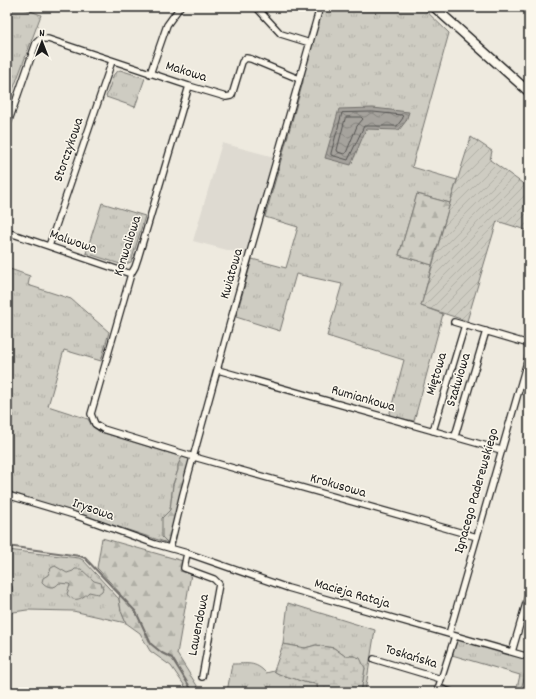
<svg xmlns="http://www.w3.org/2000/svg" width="536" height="699" font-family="Dekko,sans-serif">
<defs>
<pattern id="grass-tufts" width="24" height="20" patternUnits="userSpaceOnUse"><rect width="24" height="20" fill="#ceccc2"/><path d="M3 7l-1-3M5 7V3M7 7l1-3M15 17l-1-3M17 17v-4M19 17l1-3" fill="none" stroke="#b0afa6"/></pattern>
<pattern id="forest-firs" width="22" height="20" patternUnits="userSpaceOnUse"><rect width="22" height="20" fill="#ceccc2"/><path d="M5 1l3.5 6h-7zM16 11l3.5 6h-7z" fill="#b0afa6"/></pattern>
<pattern id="wetland-marsh" width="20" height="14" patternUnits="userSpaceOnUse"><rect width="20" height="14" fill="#ceccc2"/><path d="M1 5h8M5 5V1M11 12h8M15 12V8" fill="none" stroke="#b0afa6"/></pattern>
<pattern id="garden-furrows" width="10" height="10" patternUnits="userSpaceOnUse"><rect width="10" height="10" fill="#ceccc2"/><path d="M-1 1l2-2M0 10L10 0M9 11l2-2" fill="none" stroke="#b0afa6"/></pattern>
<pattern id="water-waves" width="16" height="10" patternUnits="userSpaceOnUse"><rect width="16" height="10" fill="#a6a39d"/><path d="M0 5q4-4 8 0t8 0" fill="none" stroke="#86847f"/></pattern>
</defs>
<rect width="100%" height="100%" fill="#eeeadf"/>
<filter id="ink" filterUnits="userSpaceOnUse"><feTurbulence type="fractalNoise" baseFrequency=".025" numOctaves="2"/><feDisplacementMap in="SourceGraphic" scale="8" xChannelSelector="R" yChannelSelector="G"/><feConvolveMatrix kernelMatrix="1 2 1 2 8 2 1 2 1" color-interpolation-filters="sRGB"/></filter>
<g filter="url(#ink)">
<path fill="#dedad1" d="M222 143 274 157 246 255 193 241Z"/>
<path fill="url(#grass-tufts)" stroke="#75746f" d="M7 7H20L41 15 7 106Z
M323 7H422L449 33 412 167 457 180 450 203 417 194 399 255 432 265 421 306 443 314 414 421 389 416 404 360 327 336 342 284 296 274 280 331 236 317 252 259 286 268 298 227 265 217 303 82V76Z
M120 70 145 78 135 107 106 97 114 74Z
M102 203 145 216 131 262 123 265 86 253Z
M7 268 30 276 28 285 71 299 109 332 101 361 64 350 48 406 88 419 92 426 100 432 182 457 178 465V470L173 484 170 510 169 513 164 516C163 526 159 537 168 543L7 491Z
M7 550 79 558 83 560 119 599 121 611 126 623 73 611 27 610 7 613V599L12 595V586L7 582Z
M288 603 375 630 365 692H361L365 668 354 656H345L334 648 316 645 305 648 283 644Z
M458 640H461L529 659V663L520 692H516L520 675 452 655 455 643Z
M232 664C248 664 255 661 266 673L274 671C282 677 289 676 298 680 307 683 308 683 317 684L318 692H227Z"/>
<path fill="url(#forest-firs)" stroke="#75746f" d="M417 194 450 203 432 265 399 255Z
M182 457 191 459 168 543 162 537V518L170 510 173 485 178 470V465Z
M102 538 183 561 180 571 191 574 177 654 201 692H189L171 666 150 651 140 633 126 623 121 611 119 599 120 593 97 568Z
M55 566 67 573 73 571 75 569H81L94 581 101 583 103 589 102 591 98 594 89 592C83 598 74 604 67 594L70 585 69 584 59 583C55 589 47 588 42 582L43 578 48 575 51 568Z
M7 582C14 588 15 593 7 599Z"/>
<path fill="url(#wetland-marsh)" stroke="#75746f" d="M283 644 305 648 316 645 334 648 345 656H354L360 658 365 668 361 692H318L317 684C308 683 306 683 298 680 289 676 282 677 274 671Z"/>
<path fill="url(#garden-furrows)" stroke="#75746f" d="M471 137 492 151 490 160 529 188V231L497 221 467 321 421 306 450 203Z"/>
<path fill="url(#water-waves)" stroke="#6f6d69" d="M373 108 409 112 406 121 399 130 366 129 351 165 325 158 339 109Z"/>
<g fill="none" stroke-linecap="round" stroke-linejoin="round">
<path stroke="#535250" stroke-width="1" d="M373 112 402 115 403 118 397 126H364L348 160 331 155V153L342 113Z
M347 117H361L363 119 357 126 346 153 344 154 338 152 337 150 345 119Z"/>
<path stroke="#6f6d69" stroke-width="2" d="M7 546 80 556 85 558 136 612 151 644 162 653 172 658 193 692"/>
<defs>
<path id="street" d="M256 7 281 34 310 43
M524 7 529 10
M150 74 167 25 180 7
M189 86 138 258 135 267 131 274 91 414 95 424 103 429 194 457 477 537
M7 126 36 43 40 39H48L189 86 226 97 231 96 232 95 242 62 246 58 251 59 299 79
M7 232 131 274
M49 246 112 61
M454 322 529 344
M218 370 501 450
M433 431 465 325
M455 436 486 331
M7 495 74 515 155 544 187 553 288 588 529 657
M170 548 183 494 231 319 320 7
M187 553 184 568 214 579 219 584 202 677
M449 634 529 355
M512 652 529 593
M374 659 441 679
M439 688 451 692
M437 692 455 636"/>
<path id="secondary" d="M434 7 529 92"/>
</defs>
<use href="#street" stroke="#1c1c1c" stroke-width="8"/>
<use href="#secondary" stroke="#1c1c1c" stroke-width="11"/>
<use href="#street" stroke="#fbf7ec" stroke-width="5.5"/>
<use href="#secondary" stroke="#fbf7ec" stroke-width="8"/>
</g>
</g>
<g text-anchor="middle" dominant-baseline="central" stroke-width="3" stroke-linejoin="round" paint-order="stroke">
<g font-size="14" fill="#1c1c1c" stroke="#fbf7ec">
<text transform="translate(186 72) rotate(17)">Makowa</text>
<text transform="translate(69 150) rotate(-71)">Storczykowa</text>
<text transform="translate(73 242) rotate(19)">Malwowa</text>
<text transform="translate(128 246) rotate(-72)">Konwaliowa</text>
<text transform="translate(232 274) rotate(-74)">Kwiatowa</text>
<text transform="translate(437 374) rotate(-73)">Miętowa</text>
<text transform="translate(459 380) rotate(-73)">Szałwiowa</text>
<text transform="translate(363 399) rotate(16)">Rumiankowa</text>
<text transform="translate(338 486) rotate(16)">Krokusowa</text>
<text transform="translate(477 491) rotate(-74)">Ignacego Paderewskiego</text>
<text transform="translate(93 510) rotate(19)">Irysowa</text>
<text transform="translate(352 594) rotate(16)">Macieja Rataja</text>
<text transform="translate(199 625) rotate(-79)">Lawendowa</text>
<text transform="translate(411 657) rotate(17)">Toskańska</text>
</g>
</g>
<rect width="536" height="699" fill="none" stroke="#fbf7ec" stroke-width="24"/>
<rect x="12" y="12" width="512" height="675" fill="none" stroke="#1c1c1c" stroke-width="1.5" filter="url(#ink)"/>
<g transform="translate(42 42)" stroke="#fbf7ec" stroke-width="3" paint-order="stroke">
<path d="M0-3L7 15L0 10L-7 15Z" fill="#1c1c1c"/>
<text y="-6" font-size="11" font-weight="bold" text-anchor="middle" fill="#1c1c1c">N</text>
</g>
</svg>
